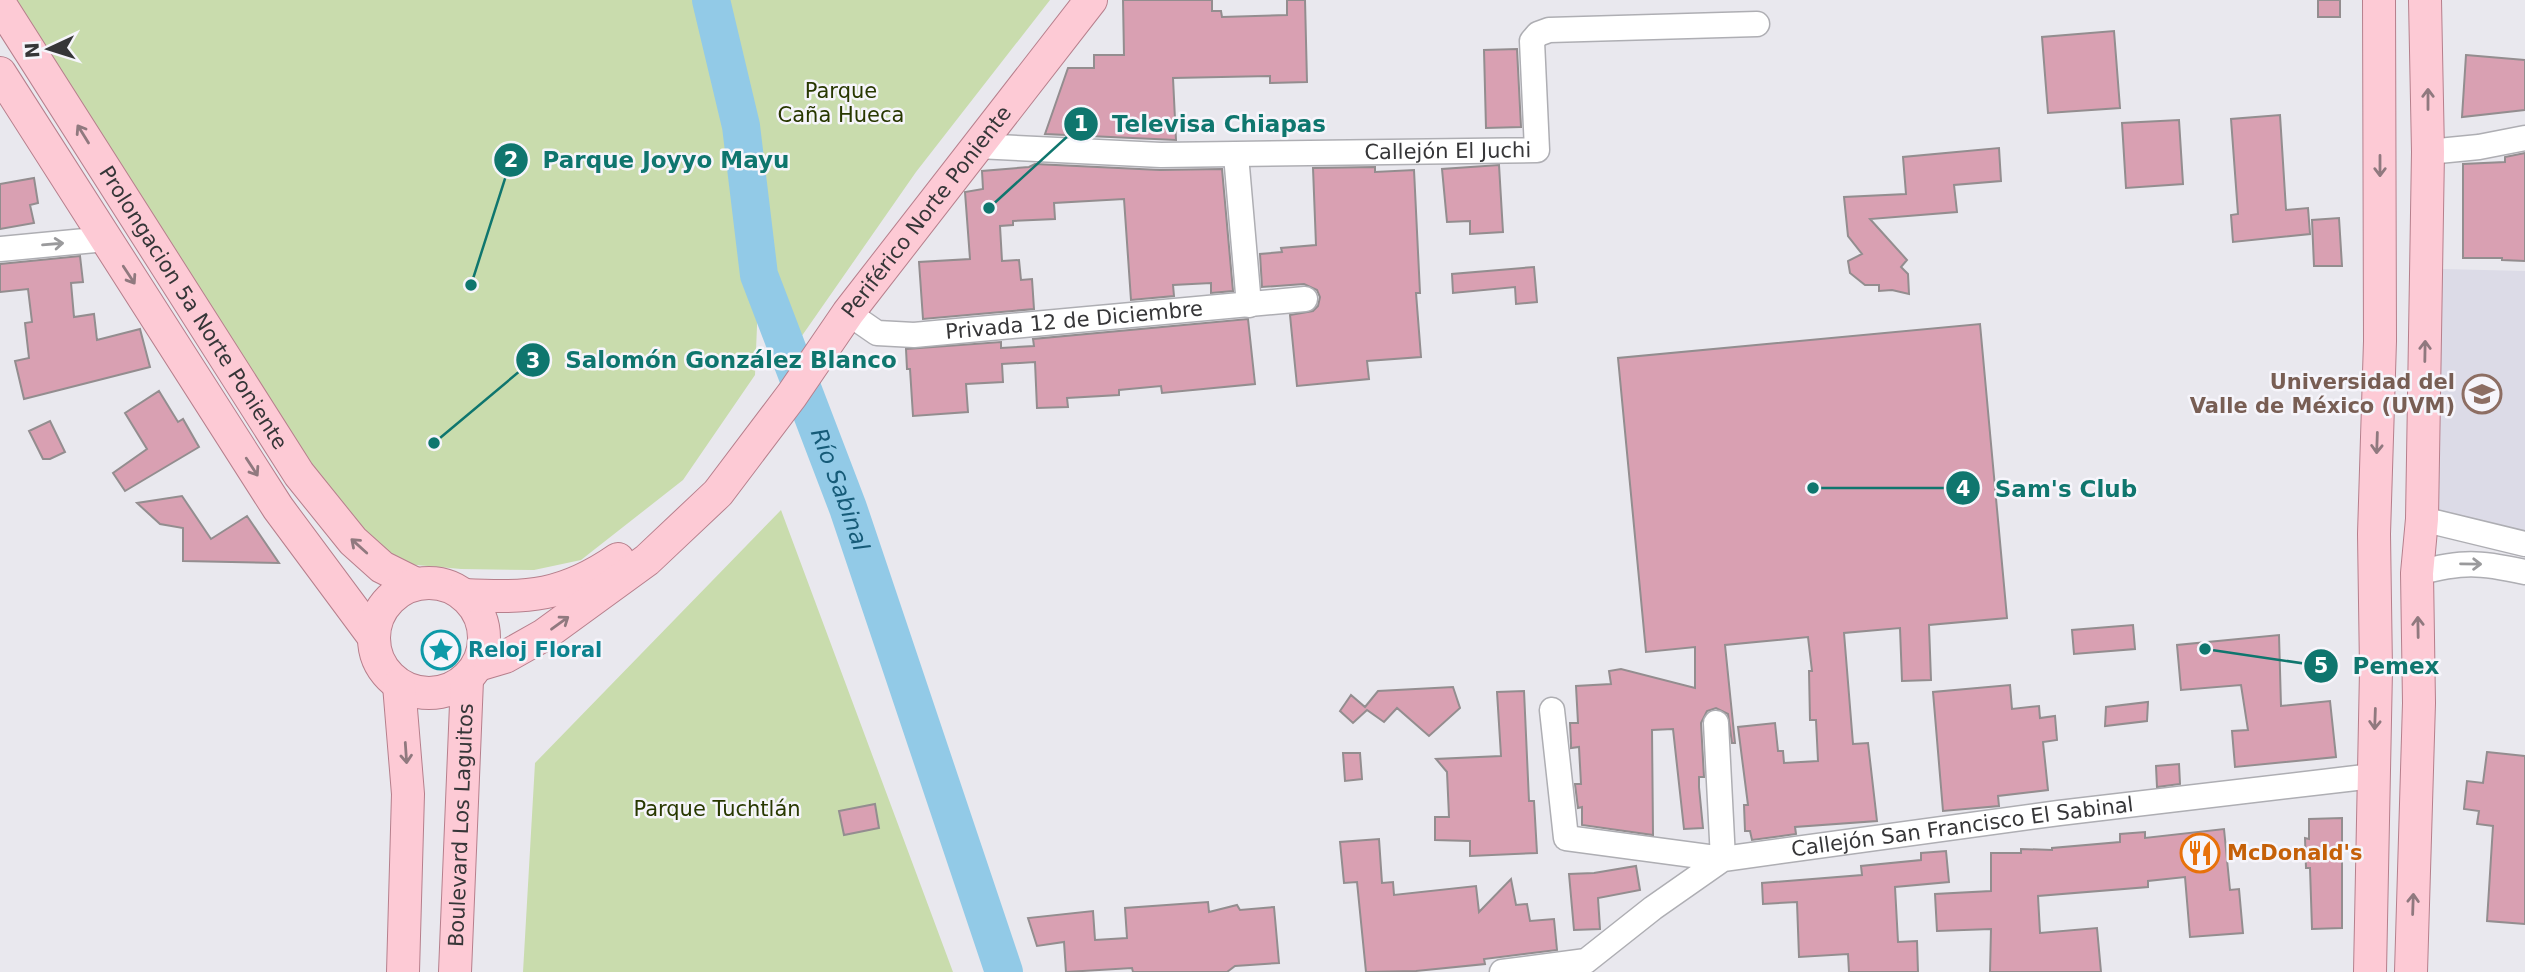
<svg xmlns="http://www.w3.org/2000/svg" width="2525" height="972" font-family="'DejaVu Sans',sans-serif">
<rect width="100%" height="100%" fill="#e9e8ee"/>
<path fill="#dcdbe7" d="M2442 269 2525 271V534L2437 518Z"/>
<path fill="#c9dcad" d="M3 0H1050L916 172 799 340 788 351 759 277 755 375 683 480 581 560 534 570 461 569 394 563 316 484Z
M781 510 953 972H523L535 763Z"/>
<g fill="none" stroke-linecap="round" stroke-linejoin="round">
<path stroke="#92cae7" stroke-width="38" id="s1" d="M711 0 741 126 759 275 848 508 1004 972"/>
</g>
<path fill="#d9a0b2" stroke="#938d8f" stroke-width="2" d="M1123 0H1212V11H1221L1222 17 1287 15V0H1305L1307 82 1270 83V76L1173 78 1176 140 1045 134 1068 68H1094V55H1124Z
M2318 0H2340V17H2318Z
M2114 31 2120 108 2048 113 2042 37Z
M1517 49 1521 127 1486 128 1484 50Z
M2466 55 2525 60V110L2462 117Z
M2280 115 2286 210 2308 208 2310 234 2233 242 2231 215 2238 214 2231 119Z
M2179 120 2183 184 2126 188 2122 123Z
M1999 148 2001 181 1954 185 1957 212 1870 219 1907 260 1901 267 1908 274 1909 294 1892 290 1879 291V285H1865L1850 273 1848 261 1862 254 1848 236 1844 197 1906 194 1903 157Z
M2525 153V261L2502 260V258H2463V164L2505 162V157Z
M1035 164 1160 170 1222 169 1233 291 1211 293V283L1173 285 1174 296 1131 300 1124 199 1054 203 1055 219 1013 221V225L1000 226 1002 261 1019 260 1021 280 1032 279 1034 309 923 319 919 262 970 259 965 192 983 189 982 171 1029 167Z
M1499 165 1503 232 1470 234V221L1447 222 1442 169Z
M1375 167V172L1414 170 1420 293H1416L1421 357 1367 361 1369 379 1297 386 1290 315 1313 311 1318 306 1320 297 1317 290 1304 284 1262 287 1260 254 1282 252 1281 248 1316 245 1313 168Z
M34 178 38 203 30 205 34 223 0 229V184Z
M2339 218 2342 266H2314L2312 220Z
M80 256 83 282 71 283 74 317 94 314 97 340 140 329 150 367 24 399 15 361 29 358 25 323 32 322 28 289 0 292V264Z
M1534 267 1537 302 1516 304 1515 287 1453 293 1452 274Z
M1248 319 1255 384 1162 393 1161 386 1119 390V395L1067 398 1068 407 1037 408 1035 362 1002 364 1003 382 966 384 968 412 913 416 910 369H907L906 349 1001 342V348L1034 346 1033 339Z
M1980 324 2007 618 1929 625 1931 680 1902 681 1900 628 1844 633 1853 744 1868 743 1877 821 1795 827 1796 834 1752 840 1750 831H1745L1744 805H1748L1738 727 1775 723 1778 751H1783L1784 763 1818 761 1816 720H1810L1809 671H1812L1808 637 1725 645 1735 743H1732L1728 714 1716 708 1707 711 1701 723 1704 777H1699V787L1703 828 1684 829 1673 729 1652 730 1653 835 1582 825V807L1578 808 1575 784H1581L1579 747 1571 748V743L1570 723H1578L1576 686 1611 684 1609 671 1621 669 1695 688V647L1646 652 1618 358Z
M159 391 178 422 183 419 199 447 125 491 113 473 147 449 125 413Z
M50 421 65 452 50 459H43L29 431Z
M182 496 211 539 247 516 279 563 183 561V528L160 524 137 503Z
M2133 625 2135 649 2074 654 2072 630Z
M2279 635 2281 706 2330 701 2336 757 2235 767 2232 731 2248 730 2241 685 2181 690 2177 645Z
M2010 685 2012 709 2039 706 2040 718 2055 716 2057 740 2043 742 2048 790 1998 796 1999 806 1943 811 1933 692Z
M1453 687 1460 708 1429 736 1397 708 1384 722 1367 710 1353 723 1340 711 1351 695 1365 707 1378 691Z
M1524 691 1529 801H1534L1537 853 1470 856V841L1435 840V817H1449L1447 772 1436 759 1501 756 1497 692Z
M2148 702 2147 721 2105 726 2106 707Z
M2487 752 2525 756V924L2487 921 2493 826 2477 824 2479 811 2464 809 2467 781 2483 783Z
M1343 753H1360L1362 779 1345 781Z
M2179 764 2180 784 2157 787 2156 766Z
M875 804 879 828 844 835 839 811Z
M2342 818V928L2312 929 2310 868H2306L2305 838 2309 839V819Z
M2224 829 2230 890 2239 889 2243 933 2190 937 2185 877 2148 881V887L2038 896 2040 933 2097 928 2101 972H1990L1991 929 1937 931 1935 894 1991 891V853H2021V849L2052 850V848L2120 842V834L2145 832V838Z
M1379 839 1382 883 1393 882 1394 895 1476 886 1479 912 1511 879 1516 905 1527 904 1530 921 1554 919 1557 950 1484 959 1485 964 1416 971 1366 972 1357 882 1344 883 1340 842Z
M1946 851 1949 882 1895 887 1898 942 1917 941 1918 972H1849L1848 954 1799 957 1797 902 1763 904 1762 883 1862 875 1861 866 1921 860V853Z
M1636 866 1640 890 1598 898 1600 929 1574 930 1569 874 1594 873Z
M1208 902 1209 912 1237 905 1240 910 1274 907 1279 963 1235 966 1227 972H1133L1132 968 1066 972 1064 942 1037 946 1028 918 1093 911 1095 940 1127 938 1125 908Z"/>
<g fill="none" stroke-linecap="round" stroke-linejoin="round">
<defs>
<g id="minor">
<path id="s2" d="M977 146 1161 155 1537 150 1532 41 1538 34 1549 30 1757 24"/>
<path d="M2428 152 2479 147 2525 138"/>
<path d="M1236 155 1249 305"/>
<path d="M0 249 106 239"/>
<path id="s3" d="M848 313 877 333 914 335 1305 299"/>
<path d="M2422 519 2525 544"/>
<path d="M2417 573C2463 561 2479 562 2525 572"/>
<path d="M1552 710 1566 838 1723 859 1716 723"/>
<path id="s4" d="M1502 972 1586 961 1653 908 1723 859 2059 813 2373 776"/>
</g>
<g id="major">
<path id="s5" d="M0 4 299 474 353 541 382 567 416 584"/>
<path d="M0 73 278 508 373 636"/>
<circle cx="429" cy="638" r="55"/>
<path d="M464 595C529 598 563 597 618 559"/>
<path id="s6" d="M478 665 505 657 544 635 647 560 718 493 792 395 848 313 1091 0"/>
<path d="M399 685 408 794 403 972"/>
<path id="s7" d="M455 972 467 680"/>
<path d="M2370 972 2376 670 2374 534 2380 341 2379 0"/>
<path d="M2411 972 2419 703 2417 573 2422 519 2428 152 2425 0"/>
</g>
</defs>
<use href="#minor" stroke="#aeaeb3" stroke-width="27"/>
<use href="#major" stroke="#b67f8c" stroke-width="34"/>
<use href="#minor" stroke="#fff" stroke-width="24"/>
<use href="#major" stroke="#fdcad5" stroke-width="32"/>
</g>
<defs><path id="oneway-shaft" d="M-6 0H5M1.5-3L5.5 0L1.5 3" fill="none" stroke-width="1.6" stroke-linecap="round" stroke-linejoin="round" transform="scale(1.75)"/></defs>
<g stroke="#90797f">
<use href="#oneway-shaft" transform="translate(2428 99) rotate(-90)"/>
<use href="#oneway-shaft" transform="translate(83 134) rotate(-122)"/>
<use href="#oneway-shaft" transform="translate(2380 166) rotate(90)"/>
<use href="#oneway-shaft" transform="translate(129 275) rotate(57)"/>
<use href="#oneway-shaft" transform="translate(2425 351) rotate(-89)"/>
<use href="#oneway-shaft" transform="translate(2377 443) rotate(92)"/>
<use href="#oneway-shaft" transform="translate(252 467) rotate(57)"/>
<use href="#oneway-shaft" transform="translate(359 546) rotate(-138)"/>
<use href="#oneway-shaft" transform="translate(560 623) rotate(-36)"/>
<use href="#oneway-shaft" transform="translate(2418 627) rotate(-91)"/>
<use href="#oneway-shaft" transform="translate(2375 719) rotate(92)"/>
<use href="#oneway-shaft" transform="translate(406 753) rotate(86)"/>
<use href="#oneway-shaft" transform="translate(2413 904) rotate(-88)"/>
</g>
<g stroke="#9a9a9c">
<use href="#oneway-shaft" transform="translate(53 244) rotate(-5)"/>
<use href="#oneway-shaft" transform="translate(2471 564) rotate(1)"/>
</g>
<defs>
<symbol id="school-ring" viewBox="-11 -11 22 22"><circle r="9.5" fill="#f6f5fb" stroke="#8d6e63" stroke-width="1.5"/><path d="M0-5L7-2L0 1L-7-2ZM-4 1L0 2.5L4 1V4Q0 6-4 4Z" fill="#8d6e63"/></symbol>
<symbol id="sight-ring" viewBox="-11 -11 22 22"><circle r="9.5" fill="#f6f5fb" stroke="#0f9aa8" stroke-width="1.5"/><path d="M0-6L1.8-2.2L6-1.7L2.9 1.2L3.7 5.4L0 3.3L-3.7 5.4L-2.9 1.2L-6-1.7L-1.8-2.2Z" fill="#0f9aa8"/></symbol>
<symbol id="restaurant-ring" viewBox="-11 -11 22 22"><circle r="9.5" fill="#f6f5fb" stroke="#e8710a" stroke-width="1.5"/><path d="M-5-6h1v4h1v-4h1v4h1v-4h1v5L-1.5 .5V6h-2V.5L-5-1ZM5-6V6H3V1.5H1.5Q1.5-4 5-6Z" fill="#e8710a"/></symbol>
</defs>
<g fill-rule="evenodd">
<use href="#school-ring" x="2460" y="372" width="44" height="44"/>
<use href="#sight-ring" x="419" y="628" width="44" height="44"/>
<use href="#restaurant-ring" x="2178" y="831" width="44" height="44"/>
</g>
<g text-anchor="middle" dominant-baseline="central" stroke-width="5" stroke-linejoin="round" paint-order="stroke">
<g font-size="21" fill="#283800" stroke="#f6f5fb">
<text x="841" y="91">Parque<tspan x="841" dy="24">Caña Hueca</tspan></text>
<text x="717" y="809">Parque Tuchtlán</text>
</g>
<g font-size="21" fill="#363638" stroke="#f6f5fb">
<text stroke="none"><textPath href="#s2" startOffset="471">Callejón El Juchi</textPath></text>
<text stroke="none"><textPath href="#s6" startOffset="648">Periférico Norte Poniente</textPath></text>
<text stroke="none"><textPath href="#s5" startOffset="360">Prolongacion 5a Norte Poniente</textPath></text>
<text stroke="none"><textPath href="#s3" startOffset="233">Privada 12 de Diciembre</textPath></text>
<text stroke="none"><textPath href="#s7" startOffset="147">Boulevard Los Laguitos</textPath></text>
<text stroke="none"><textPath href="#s4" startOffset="497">Callejón San Francisco El Sabinal</textPath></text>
</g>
<g font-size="21" font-weight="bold" fill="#785e54" stroke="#f6f5fb" text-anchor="end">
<text x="2455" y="382">Universidad del<tspan x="2455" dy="24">Valle de México (UVM)</tspan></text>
</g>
<g font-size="21" font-weight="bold" fill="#0d838f" stroke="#f6f5fb" text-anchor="start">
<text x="468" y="650">Reloj Floral</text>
</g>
<g font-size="21" font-weight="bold" fill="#c56008" stroke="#f6f5fb" text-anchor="start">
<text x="2227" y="853">McDonald's</text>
</g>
<g font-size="23" font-style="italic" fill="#165b78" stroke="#f6f5fb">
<text stroke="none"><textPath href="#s1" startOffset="509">Río Sabinal</textPath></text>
</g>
</g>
<path fill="none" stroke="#0f766e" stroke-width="2.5" d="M989 208L1081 124M471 285L511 160M434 443L533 360M1813 488L1963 488M2205 649L2321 666"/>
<g fill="#0f766e" stroke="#f6f5fb" stroke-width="2.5">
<circle cx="989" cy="208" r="7"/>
<circle cx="471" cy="285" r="7"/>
<circle cx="434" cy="443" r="7"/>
<circle cx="1813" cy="488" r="7"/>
<circle cx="2205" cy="649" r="7"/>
<circle cx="1081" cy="124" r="18"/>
<circle cx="511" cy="160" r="18"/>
<circle cx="533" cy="360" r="18"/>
<circle cx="1963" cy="488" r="18"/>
<circle cx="2321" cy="666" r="18"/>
</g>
<g font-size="21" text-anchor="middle" font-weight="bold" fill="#fff">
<text x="1081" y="131">1</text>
<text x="511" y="167">2</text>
<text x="533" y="368">3</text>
<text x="1963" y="496">4</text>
<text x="2321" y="673">5</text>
</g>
<g font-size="23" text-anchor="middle" font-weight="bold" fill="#0f766e" stroke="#f6f5fb" stroke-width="5" stroke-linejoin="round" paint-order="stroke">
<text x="1219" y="132">Televisa Chiapas</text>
<text x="666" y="168">Parque Joyyo Mayu</text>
<text x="731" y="368">Salomón González Blanco</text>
<text x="2066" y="497">Sam's Club</text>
<text x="2396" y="674">Pemex</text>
</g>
<g transform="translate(49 49) rotate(266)" stroke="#f6f5fb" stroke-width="5" paint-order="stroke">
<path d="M0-5L12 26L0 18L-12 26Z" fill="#363638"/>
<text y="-10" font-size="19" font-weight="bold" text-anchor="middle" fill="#363638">N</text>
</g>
</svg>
